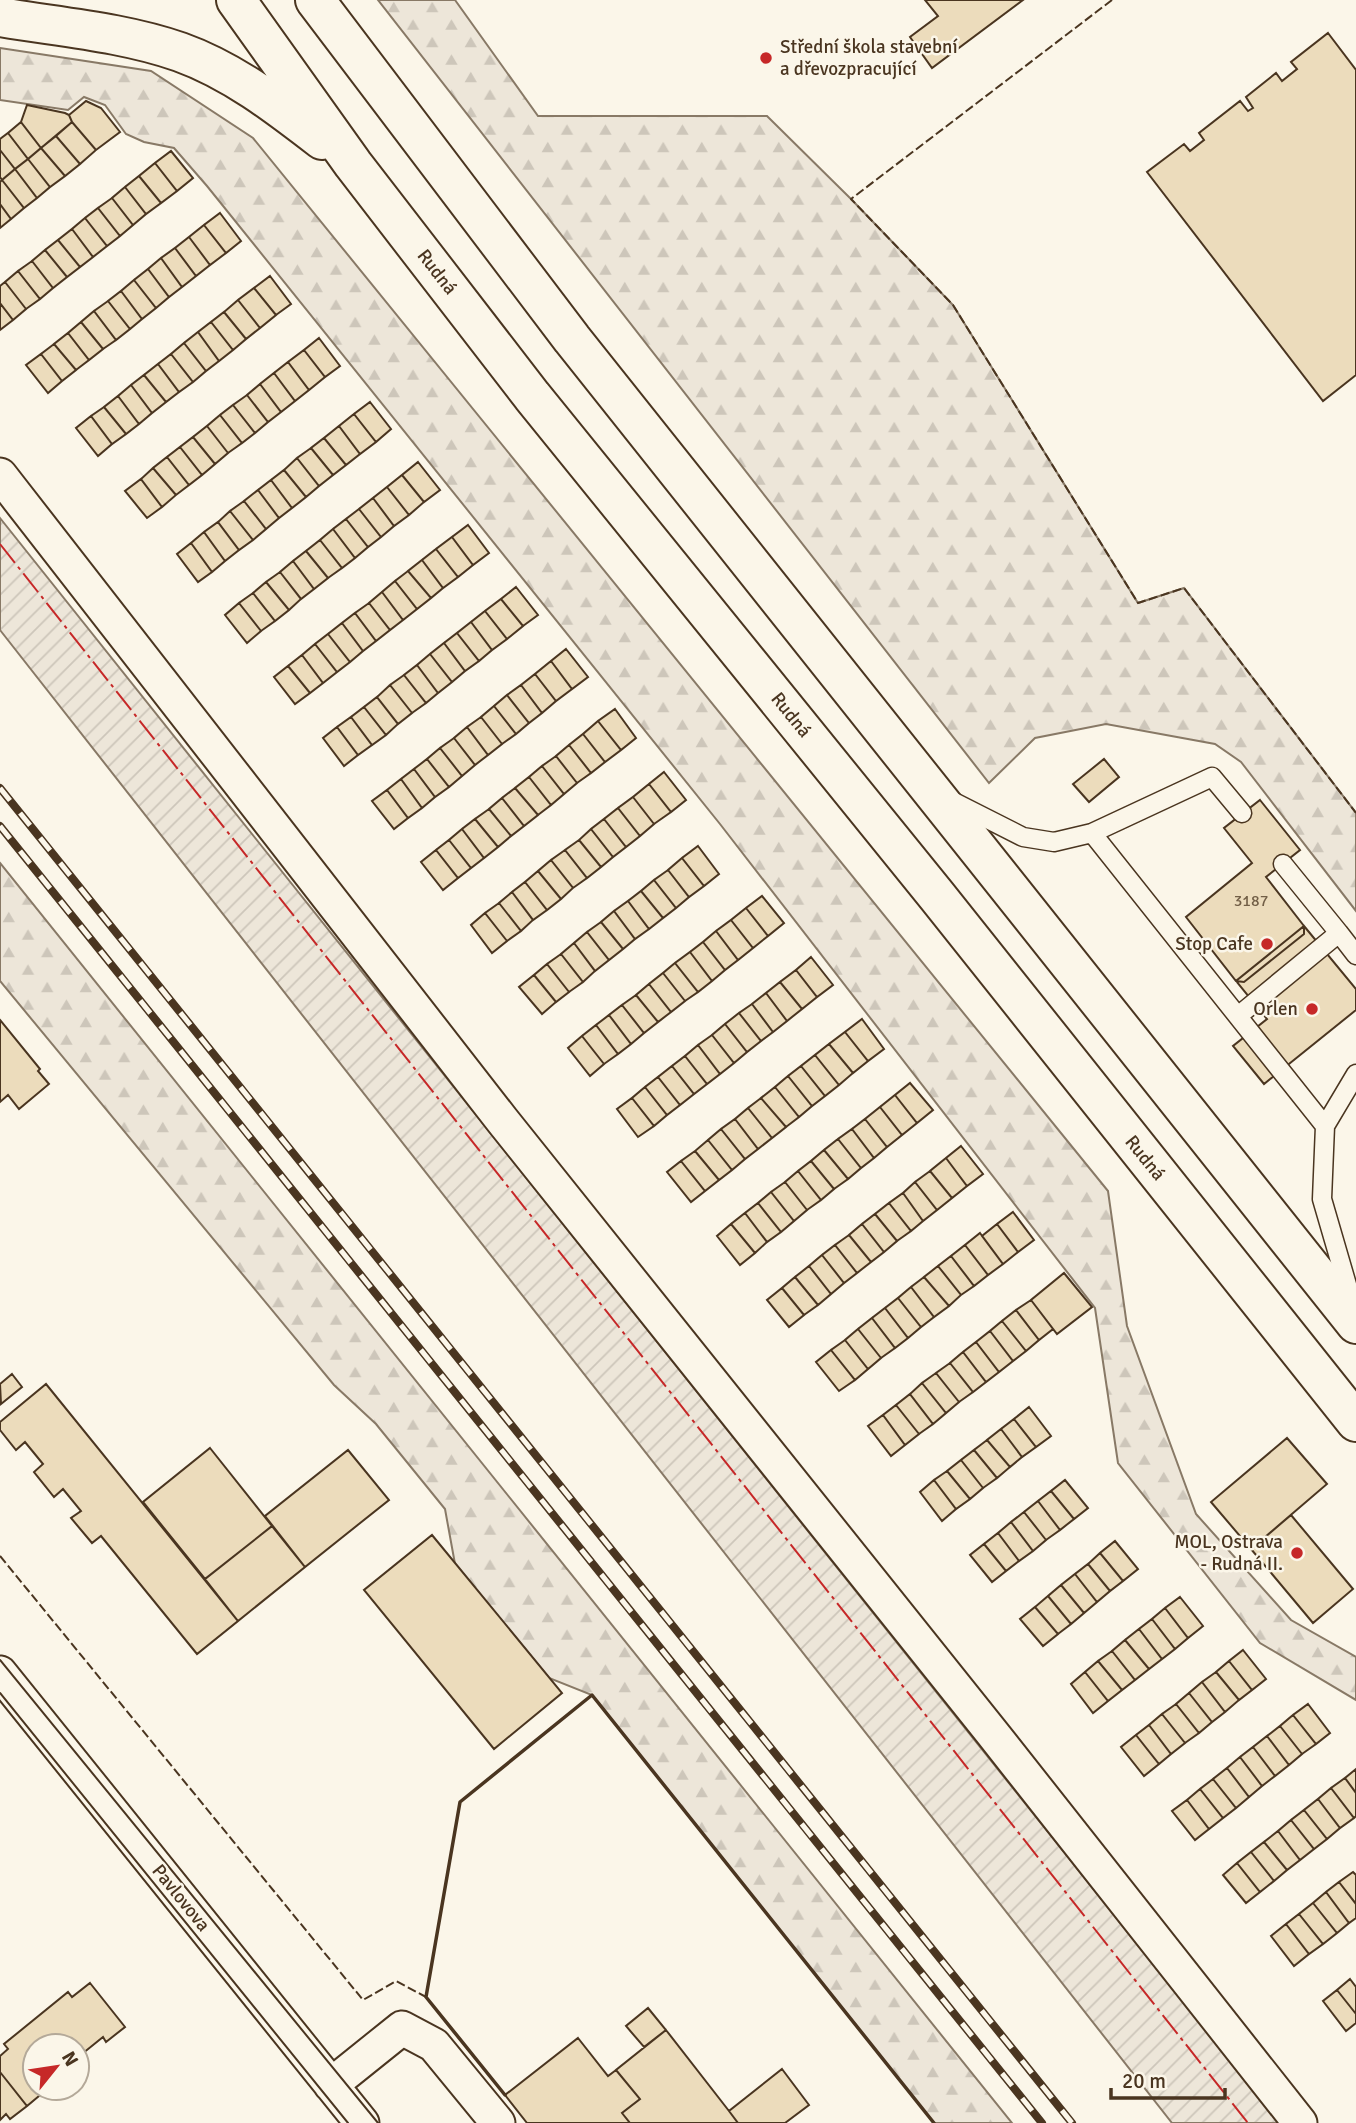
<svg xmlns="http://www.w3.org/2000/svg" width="1356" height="2123" font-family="Signika,sans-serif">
<defs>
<pattern id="forest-firs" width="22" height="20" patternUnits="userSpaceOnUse" patternTransform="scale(1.75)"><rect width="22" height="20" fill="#ede6d9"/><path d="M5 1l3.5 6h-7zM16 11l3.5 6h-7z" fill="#cdc6ba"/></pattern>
<pattern id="garden-furrows" width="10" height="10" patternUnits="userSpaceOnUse" patternTransform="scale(1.75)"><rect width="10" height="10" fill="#ede6d9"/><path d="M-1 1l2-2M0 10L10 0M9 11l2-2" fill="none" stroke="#cdc6ba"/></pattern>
</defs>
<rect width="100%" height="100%" fill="#fbf6e9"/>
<path fill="url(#forest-firs)" stroke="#887966" stroke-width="2" d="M378 0H455L538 116H767L851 199 953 305 1138 603 1184 588 1356 813V911L1241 762 1215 744 1106 724 1035 738 989 783Z
M0 48 151 71 253 138 1108 1191 1127 1326 1196 1514 1291 1620 1356 1657V1700L1260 1643 1118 1463 1095 1308 720 824 207 186 174 148 144 142 126 134 105 105 84 97 68 110 0 100Z
M0 863 1012 2123H934L592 1695 549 1678 455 1564 445 1509 376 1424 334 1385 0 981Z"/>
<path fill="url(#garden-furrows)" stroke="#887966" stroke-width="2" d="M0 518 1280 2123H1172L0 630Z"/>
<path fill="#ecdcbc" stroke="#4a3520" stroke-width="2" d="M925 0H1023L932 68 910 37 938 16Z
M1328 33 1356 70V375L1323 401 1147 172 1184 144 1190 151 1204 140 1199 133 1240 101 1248 111 1253 108 1246 97 1276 73 1282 81 1297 69 1291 62Z
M86 101 101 108 120 132 96 150 72 122 69 115Z
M27 105 65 113 69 115 72 122 41 148 21 122Z
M21 122 41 148 28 159 8 133Z
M72 122 96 150 80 164 56 136Z
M8 133 28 159 15 169 0 150V139Z
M56 136 80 164 65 176 41 148Z
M41 148 65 176 50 187 28 159Z
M0 150 15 169 2 180 0 177Z
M171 151 193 178 177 191 155 163Z
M28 159 50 187 37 198 15 169Z
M155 163 177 191 161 203 139 176Z
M15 169 37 198 24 208 2 180Z
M139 176 161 203 146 214 125 187Z
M2 180 24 208 11 219 0 204V182Z
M125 187 146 214 133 225 112 198Z
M112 198 133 225 120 236 98 208Z
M0 204 11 219 0 228Z
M98 208 120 236 107 246 85 218Z
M220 213 241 241 226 253 204 225Z
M85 218 107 246 93 257 72 229Z
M204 225 226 253 210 265 189 237Z
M72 229 93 257 80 267 58 240Z
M189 237 210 265 196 276 175 248Z
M58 240 80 267 67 277 45 250Z
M175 248 196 276 182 287 161 258Z
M45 250 67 277 53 288 32 261Z
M161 258 182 287 169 297 148 269Z
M32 261 53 288 40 299 18 271Z
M148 269 169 297 156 308 134 280Z
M18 271 40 299 26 309 5 282Z
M270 276 291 304 276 315 254 288Z
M134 280 156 308 142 319 121 291Z
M5 282 26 309 13 320 0 303V286Z
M254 288 276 315 260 328 238 300Z
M121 291 142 319 130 329 108 301Z
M238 300 260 328 246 339 224 312Z
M108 301 130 329 116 340 94 311Z
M0 303 13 320 0 330Z
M94 311 116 340 103 349 81 322Z
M224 312 246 339 233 350 211 322Z
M81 322 103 349 89 360 68 333Z
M211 322 233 350 219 361 198 332Z
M198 332 219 361 206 371 184 343Z
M68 333 89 360 76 370 54 344Z
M319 338 340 366 325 377 304 350Z
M184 343 206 371 193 382 171 354Z
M54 344 76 370 62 381 41 354Z
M304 350 325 377 309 390 288 362Z
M41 354 62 381 48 393 26 365Z
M171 354 193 382 179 392 158 364Z
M288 362 309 390 295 401 274 373Z
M158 364 179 392 166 402 144 375Z
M274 373 295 401 281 412 260 384Z
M144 375 166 402 152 413 131 385Z
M260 384 281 412 268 422 247 395Z
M131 385 152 413 139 424 118 396Z
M247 395 268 422 255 433 233 405Z
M118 396 139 424 126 434 104 407Z
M370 402 391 429 376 442 354 414Z
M233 405 255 433 242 443 220 415Z
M104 407 126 434 112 444 91 416Z
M354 414 376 442 360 454 339 426Z
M220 415 242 443 228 453 207 426Z
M91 416 112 444 98 456 76 428Z
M207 426 228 453 215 464 193 437Z
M339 426 360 454 346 465 324 438Z
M193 437 215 464 202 475 180 447Z
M324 438 346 465 333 475 311 448Z
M180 447 202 475 189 485 167 457Z
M311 448 333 475 319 486 297 458Z
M167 457 189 485 176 495 153 468Z
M297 458 319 486 306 497 284 470Z
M418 462 440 490 424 502 402 475Z
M153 468 176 495 162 507 141 479Z
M284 470 306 497 292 508 271 480Z
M402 475 424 502 409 515 387 487Z
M141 479 162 507 147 518 125 491Z
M271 480 292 508 279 518 258 490Z
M387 487 409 515 394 526 373 498Z
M258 490 279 518 266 529 244 501Z
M373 498 394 526 381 537 359 509Z
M244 501 266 529 253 540 230 511Z
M359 509 381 537 368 547 346 519Z
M230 511 253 540 239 550 218 522Z
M346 519 368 547 355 558 333 529Z
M218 522 239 550 225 561 204 532Z
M468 525 489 553 473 565 452 537Z
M333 529 355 558 342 568 320 540Z
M204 532 225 561 212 572 191 543Z
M452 537 473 565 458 577 436 549Z
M320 540 342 568 328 578 306 551Z
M191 543 212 572 198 582 177 554Z
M436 549 458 577 443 588 422 560Z
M306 551 328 578 314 589 293 561Z
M422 560 443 588 431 598 408 571Z
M293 561 314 589 301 599 280 572Z
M408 571 431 598 417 609 395 581Z
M280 572 301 599 289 610 266 582Z
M395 581 417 609 403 620 382 592Z
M266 582 289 610 275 621 253 593Z
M516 587 538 615 523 626 501 599Z
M382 592 403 620 390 630 369 603Z
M253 593 275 621 261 631 239 603Z
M501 599 523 626 507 639 485 611Z
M239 603 261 631 247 643 225 615Z
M369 603 390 630 376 641 355 613Z
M485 611 507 639 492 650 471 622Z
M355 613 376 641 363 651 342 623Z
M471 622 492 650 479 661 457 633Z
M342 623 363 651 350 662 328 634Z
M457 633 479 661 465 671 444 643Z
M328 634 350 662 337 672 315 644Z
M444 643 465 671 452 682 430 654Z
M315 644 337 672 323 683 302 655Z
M566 649 588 677 572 689 551 661Z
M430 654 452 682 438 693 417 665Z
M302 655 323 683 310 693 288 666Z
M551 661 572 689 556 701 535 674Z
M417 665 438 693 426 703 404 675Z
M288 666 310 693 295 704 274 677Z
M535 674 556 701 542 713 521 685Z
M404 675 426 703 412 713 390 685Z
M390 685 412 713 398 724 377 697Z
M521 685 542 713 529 723 507 695Z
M507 695 529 723 516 734 494 706Z
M377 697 398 724 386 735 364 707Z
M494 706 516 734 502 744 481 717Z
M364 707 386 735 372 745 351 717Z
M615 709 636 738 621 750 598 721Z
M351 717 372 745 358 755 337 727Z
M481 717 502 744 488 755 467 727Z
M598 721 621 750 605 762 583 734Z
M337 727 358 755 344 766 323 738Z
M467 727 488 755 475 765 454 738Z
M583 734 605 762 591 773 569 745Z
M454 738 475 765 462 776 440 748Z
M569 745 591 773 577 783 556 756Z
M440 748 462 776 449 787 427 759Z
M556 756 577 783 564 794 542 766Z
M427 759 449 787 435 797 414 769Z
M1104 759 1119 777 1089 802 1073 784Z
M542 766 564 794 551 805 529 777Z
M414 769 435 797 422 808 401 779Z
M664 772 686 800 671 812 649 784Z
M529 777 551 805 538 815 515 788Z
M401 779 422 808 408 818 387 790Z
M649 784 671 812 654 824 633 797Z
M515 788 538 815 524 826 502 798Z
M387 790 408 818 394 829 372 801Z
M633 797 654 824 640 836 618 808Z
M502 798 524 826 511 836 489 809Z
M1260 800 1300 850 1266 877 1304 926V934L1244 982 1236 981 1186 917 1252 863 1224 828Z
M618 808 640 836 626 847 604 819Z
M489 809 511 836 498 847 475 819Z
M475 819 498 847 484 858 462 829Z
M604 819 626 847 613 857 591 829Z
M462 829 484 858 471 868 449 840Z
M591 829 613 857 601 867 579 840Z
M449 840 471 868 458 878 436 850Z
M579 840 601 867 587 878 565 850Z
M698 846 719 874 704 886 682 858Z
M436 850 458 878 443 890 421 862Z
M565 850 587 878 573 888 551 860Z
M682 858 704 886 689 897 668 870Z
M551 860 573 888 561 899 538 871Z
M668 870 689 897 676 908 654 880Z
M538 871 561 899 547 910 525 882Z
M654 880 676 908 663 918 641 891Z
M525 882 547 910 533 920 512 892Z
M641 891 663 918 649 929 628 901Z
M512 892 533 920 521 931 499 903Z
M762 896 784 923 768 936 746 908Z
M628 901 649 929 635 939 614 911Z
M499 903 521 931 507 941 485 913Z
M746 908 768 936 753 948 731 920Z
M614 911 635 939 623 949 601 922Z
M485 913 507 941 492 953 471 925Z
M731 920 753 948 738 960 716 931Z
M601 922 623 949 609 960 587 932Z
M1304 926 1356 989V1010L1264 1084 1233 1046 1267 1019 1236 981Z
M716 931 738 960 725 970 703 942Z
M587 932 609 960 595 971 574 943Z
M703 942 725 970 712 981 690 952Z
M574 943 595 971 583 982 561 954Z
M690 952 712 981 698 992 675 963Z
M561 954 583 982 569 992 547 964Z
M811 957 833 985 817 997 796 970Z
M675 963 698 992 685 1001 663 973Z
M547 964 569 992 556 1002 534 975Z
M796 970 817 997 802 1009 780 982Z
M663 973 685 1001 671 1012 649 984Z
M534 975 556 1002 542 1014 519 987Z
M780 982 802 1009 787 1021 766 993Z
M649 984 671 1012 658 1022 636 995Z
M766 993 787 1021 773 1032 752 1004Z
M636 995 658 1022 644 1033 622 1005Z
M752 1004 773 1032 761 1041 739 1013Z
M622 1005 644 1033 631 1044 609 1015Z
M739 1013 761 1041 747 1052 725 1024Z
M609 1015 631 1044 618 1054 596 1025Z
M862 1019 884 1049 868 1061 845 1032Z
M0 1020 40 1069 38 1071 49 1084 19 1109 8 1095 0 1102Z
M725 1024 747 1052 734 1063 712 1035Z
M596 1025 618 1054 604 1064 582 1036Z
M845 1032 868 1061 853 1073 829 1044Z
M712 1035 734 1063 720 1074 698 1045Z
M582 1036 604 1064 590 1076 568 1048Z
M829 1044 853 1073 839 1085 815 1055Z
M698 1045 720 1074 707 1084 685 1056Z
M815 1055 839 1085 825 1096 801 1066Z
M685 1056 707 1084 694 1094 672 1066Z
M672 1066 694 1094 680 1105 658 1077Z
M801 1066 825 1096 812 1106 788 1076Z
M788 1076 812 1106 799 1117 775 1087Z
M658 1077 680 1105 667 1115 645 1087Z
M910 1083 933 1110 917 1123 895 1095Z
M645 1087 667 1115 654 1126 632 1098Z
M775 1087 799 1117 786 1127 761 1098Z
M895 1095 917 1123 902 1135 880 1107Z
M632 1098 654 1126 638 1137 617 1109Z
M761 1098 786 1127 772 1138 748 1108Z
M880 1107 902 1135 887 1147 865 1119Z
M748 1108 772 1138 758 1149 735 1119Z
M735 1119 758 1149 745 1159 721 1129Z
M865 1119 887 1147 874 1158 852 1129Z
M721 1129 745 1159 732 1170 708 1140Z
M852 1129 874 1158 861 1168 838 1139Z
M838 1139 861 1168 848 1179 824 1150Z
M708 1140 732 1170 719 1180 695 1151Z
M961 1146 983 1174 967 1186 946 1158Z
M824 1150 848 1179 834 1189 811 1161Z
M695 1151 719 1180 705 1191 681 1161Z
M946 1158 967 1186 952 1198 930 1171Z
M681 1161 705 1191 691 1202 667 1172Z
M811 1161 834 1189 821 1200 798 1171Z
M798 1171 821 1200 807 1210 785 1182Z
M930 1171 952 1198 937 1210 915 1182Z
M785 1182 807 1210 794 1221 771 1192Z
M915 1182 937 1210 923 1221 903 1193Z
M771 1192 794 1221 781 1232 758 1203Z
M903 1193 923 1221 911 1231 889 1203Z
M758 1203 781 1232 767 1242 745 1213Z
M889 1203 911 1231 897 1241 875 1214Z
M1013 1212 1034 1240 1018 1252 997 1224Z
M745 1213 767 1242 755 1253 731 1224Z
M875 1214 897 1241 884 1252 862 1224Z
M731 1224 755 1253 740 1265 717 1236Z
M862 1224 884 1252 871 1262 849 1235Z
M997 1224 1018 1252 1003 1264 982 1236Z
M980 1233 1003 1264 988 1275 965 1245Z
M849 1235 871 1262 857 1273 835 1245Z
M835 1245 857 1273 844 1283 822 1255Z
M965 1245 988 1275 974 1286 951 1256Z
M822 1255 844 1283 831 1294 809 1266Z
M951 1256 974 1286 961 1295 938 1266Z
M809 1266 831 1294 818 1305 795 1277Z
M938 1266 961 1295 949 1306 924 1277Z
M1064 1273 1092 1307 1057 1334 1031 1300Z
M795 1277 818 1305 804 1315 782 1288Z
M924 1277 949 1306 934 1317 911 1287Z
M911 1287 934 1317 921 1327 898 1298Z
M782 1288 804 1315 789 1327 767 1300Z
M898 1298 921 1327 908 1338 885 1308Z
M1031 1300 1053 1329 1039 1340 1016 1310Z
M885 1308 908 1338 895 1348 872 1318Z
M1016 1310 1039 1340 1026 1351 1002 1321Z
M872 1318 895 1348 881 1358 858 1329Z
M1002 1321 1026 1351 1013 1361 990 1331Z
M858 1329 881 1358 868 1369 845 1340Z
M990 1331 1013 1361 999 1372 976 1342Z
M845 1340 868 1369 855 1380 831 1350Z
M976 1342 999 1372 986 1382 963 1352Z
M831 1350 855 1380 839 1391 816 1362Z
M963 1352 986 1382 973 1392 950 1363Z
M950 1363 973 1392 959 1402 936 1373Z
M936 1373 959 1402 946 1413 922 1383Z
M12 1374 22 1387 1 1404 0 1384Z
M922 1383 946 1413 933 1424 910 1394Z
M46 1384 238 1621 197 1654 101 1536 92 1543 71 1518 81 1511 63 1489 54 1497 34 1472 43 1464 25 1442 16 1450 0 1430V1422Z
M910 1394 933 1424 919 1434 896 1405Z
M896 1405 919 1434 905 1445 883 1415Z
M1029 1407 1051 1436 1036 1447 1014 1419Z
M883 1415 905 1445 891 1456 868 1426Z
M1014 1419 1036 1447 1022 1457 1001 1429Z
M1001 1429 1022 1457 1010 1467 987 1440Z
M1287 1438 1327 1484 1251 1549 1211 1502Z
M987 1440 1010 1467 997 1478 974 1450Z
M210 1448 272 1526 205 1579 143 1502Z
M348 1450 389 1500 305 1567 265 1516Z
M974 1450 997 1478 983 1488 961 1460Z
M961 1460 983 1488 970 1499 947 1471Z
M947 1471 970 1499 956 1509 934 1480Z
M934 1480 956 1509 942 1521 920 1492Z
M1065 1480 1088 1508 1074 1519 1051 1491Z
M1051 1491 1074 1519 1060 1530 1038 1501Z
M1038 1501 1060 1530 1046 1540 1024 1512Z
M1024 1512 1046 1540 1033 1551 1011 1522Z
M1291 1515 1353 1589 1313 1623 1251 1549Z
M1011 1522 1033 1551 1019 1561 998 1533Z
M272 1526 305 1567 238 1621 205 1579Z
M998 1533 1019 1561 1006 1571 984 1544Z
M432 1535 562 1693 494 1749 364 1590Z
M1115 1541 1138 1569 1123 1581 1100 1553Z
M984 1544 1006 1571 992 1582 970 1555Z
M1100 1553 1123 1581 1110 1591 1088 1564Z
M1088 1564 1110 1591 1097 1602 1075 1574Z
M1075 1574 1097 1602 1084 1613 1061 1585Z
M1061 1585 1084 1613 1071 1624 1048 1596Z
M1048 1596 1071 1624 1058 1634 1035 1607Z
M1180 1597 1203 1626 1188 1638 1165 1608Z
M1035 1607 1058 1634 1043 1646 1020 1619Z
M1165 1608 1188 1638 1175 1649 1152 1619Z
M1152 1619 1175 1649 1162 1659 1139 1629Z
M1139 1629 1162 1659 1149 1669 1125 1640Z
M1125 1640 1149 1669 1135 1680 1112 1651Z
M1243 1650 1266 1679 1252 1690 1229 1661Z
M1112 1651 1135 1680 1122 1690 1098 1661Z
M1098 1661 1122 1690 1108 1701 1085 1672Z
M1229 1661 1252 1690 1239 1700 1216 1672Z
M1085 1672 1108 1701 1093 1713 1071 1684Z
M1216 1672 1239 1700 1225 1712 1202 1682Z
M1202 1682 1225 1712 1212 1722 1189 1693Z
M1189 1693 1212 1722 1199 1733 1176 1704Z
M1176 1704 1199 1733 1185 1743 1162 1714Z
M1308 1704 1330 1733 1316 1744 1293 1715Z
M1162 1714 1185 1743 1171 1754 1149 1725Z
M1293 1715 1316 1744 1302 1754 1280 1726Z
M1149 1725 1171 1754 1159 1764 1136 1735Z
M1280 1726 1302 1754 1289 1765 1267 1736Z
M1136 1735 1159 1764 1144 1776 1121 1747Z
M1267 1736 1289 1765 1275 1776 1253 1747Z
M1253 1747 1275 1776 1262 1786 1240 1757Z
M1240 1757 1262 1786 1249 1797 1227 1768Z
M1227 1768 1249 1797 1236 1808 1213 1779Z
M1356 1769V1793L1345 1778Z
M1345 1778 1356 1793V1816L1354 1818 1331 1788Z
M1213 1779 1236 1808 1223 1818 1200 1789Z
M1331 1788 1354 1818 1340 1828 1318 1799Z
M1200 1789 1223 1818 1209 1829 1187 1800Z
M1318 1799 1340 1828 1327 1839 1304 1810Z
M1187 1800 1209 1829 1195 1840 1172 1811Z
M1304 1810 1327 1839 1314 1849 1291 1820Z
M1291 1820 1314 1849 1300 1860 1278 1831Z
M1278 1831 1300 1860 1287 1870 1264 1842Z
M1264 1842 1287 1870 1274 1881 1251 1852Z
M1251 1852 1274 1881 1260 1892 1237 1863Z
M1237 1863 1260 1892 1246 1903 1223 1875Z
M1353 1872 1356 1875V1904L1339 1882Z
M1339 1882 1356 1904V1918L1349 1923 1326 1892Z
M1326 1892 1349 1923 1337 1933 1313 1903Z
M1313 1903 1337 1933 1323 1944 1299 1914Z
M1299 1914 1323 1944 1309 1954 1286 1924Z
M1286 1924 1309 1954 1294 1966 1271 1936Z
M1350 1979 1356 1987V2014L1337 1990Z
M90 1983 125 2027 106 2042 103 2037 77 2058V2046H35V2088H42L45 2091 27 2106 0 2072V2056L8 2049 4 2044 68 1992 72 1997Z
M1337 1990 1356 2014V2023L1346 2031 1323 2001Z
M648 2008 666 2030 644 2047 626 2026Z
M666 2030 729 2111 738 2123H630L622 2113 640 2099 616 2070Z
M578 2038 608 2076 616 2070 640 2099 622 2113 630 2123H527L505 2095Z
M782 2069 809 2105 785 2123H738L729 2111Z
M0 2072 27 2106 10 2119 6 2114 0 2120Z"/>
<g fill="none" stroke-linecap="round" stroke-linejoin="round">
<defs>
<path id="service" d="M954 802 1023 837 1054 842 1092 833 1325 1126 1322 1199 1352 1302
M1092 833 1212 777 1242 813
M1283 864 1339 933
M1238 1016 1339 933 1356 955
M1325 1126 1356 1074"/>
<path id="minor" d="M0 475 502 1120 993 1734 1300 2123
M0 1673 362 2123
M331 2085 402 2028 434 2045 498 2123"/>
<path id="trunk" d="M236 0 353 164 532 396 937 896 1356 1422
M315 0 572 339 1356 1324
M0 17C59 27 123 32 180 52 233 71 278 106 322 140"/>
</defs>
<use href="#service" stroke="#4a3520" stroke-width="21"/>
<use href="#minor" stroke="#4a3520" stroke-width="37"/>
<use href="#trunk" stroke="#4a3520" stroke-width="42"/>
<use href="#service" stroke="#fbf6e9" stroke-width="18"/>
<use href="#minor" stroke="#fbf6e9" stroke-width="33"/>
<use href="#trunk" stroke="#fbf6e9" stroke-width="38"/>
<path stroke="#4a3520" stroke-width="2" d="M0 1660 378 2123
M0 1693 348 2123"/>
<defs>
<path id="rail" d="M0 788 1072 2123
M0 826 1042 2123"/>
</defs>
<use href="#rail" stroke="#4a3520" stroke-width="8"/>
<use href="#rail" stroke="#fbf6e9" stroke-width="5" stroke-dasharray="16" stroke-linecap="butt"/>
<path stroke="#4a3520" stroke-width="2" stroke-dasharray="9 3.5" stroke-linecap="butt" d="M1112 0 851 199 953 305 1138 603 1184 588 1356 813
M0 1556 363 2000 396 1981 426 1997"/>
<path stroke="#4a3520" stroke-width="3.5" d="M505 2095 426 1997 460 1802 592 1695 934 2123"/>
<path stroke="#c62828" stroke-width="2" stroke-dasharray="24 5 3.5 5" stroke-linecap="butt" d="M0 544 1248 2123"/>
</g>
<g fill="#c62828" stroke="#fbf6e9" stroke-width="2.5">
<circle cx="766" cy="58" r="7"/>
<circle cx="1267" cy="944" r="7"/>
<circle cx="1312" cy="1009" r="7"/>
<circle cx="1297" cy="1553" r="7"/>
</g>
<g text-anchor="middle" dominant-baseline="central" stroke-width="5" stroke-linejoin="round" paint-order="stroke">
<g font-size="16" fill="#725f47">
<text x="1251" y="901">3187</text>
</g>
<g font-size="19" fill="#4a3520" stroke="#fbf6e9" text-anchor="end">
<text x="780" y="47" text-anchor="start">Střední škola stavební<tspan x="780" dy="22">a dřevozpracující</tspan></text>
<text x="1253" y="944">Stop Cafe</text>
<text x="1298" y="1009">Orlen</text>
<text x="1283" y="1542">MOL, Ostrava<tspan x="1283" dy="22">- Rudná II.</tspan></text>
</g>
<g font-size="19" fill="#4a3520" stroke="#fbf6e9">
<text transform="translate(437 272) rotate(52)">Rudná</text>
<text transform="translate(791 715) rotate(51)">Rudná</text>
<text transform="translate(1145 1158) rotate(51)">Rudná</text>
<text transform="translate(181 1898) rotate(51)">Pavlovova</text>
</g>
</g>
<g transform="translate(56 2067) rotate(60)"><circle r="33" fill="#fbf6e9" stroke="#b4a999" stroke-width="2"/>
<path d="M0-5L12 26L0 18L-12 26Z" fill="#c62828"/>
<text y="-10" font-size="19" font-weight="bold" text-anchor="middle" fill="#4a3520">N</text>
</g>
<path d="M1111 2088v10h114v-10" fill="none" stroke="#4a3520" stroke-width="3.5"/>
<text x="1122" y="2088" font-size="21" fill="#4a3520" stroke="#fbf6e9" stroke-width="5" paint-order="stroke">20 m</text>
</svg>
